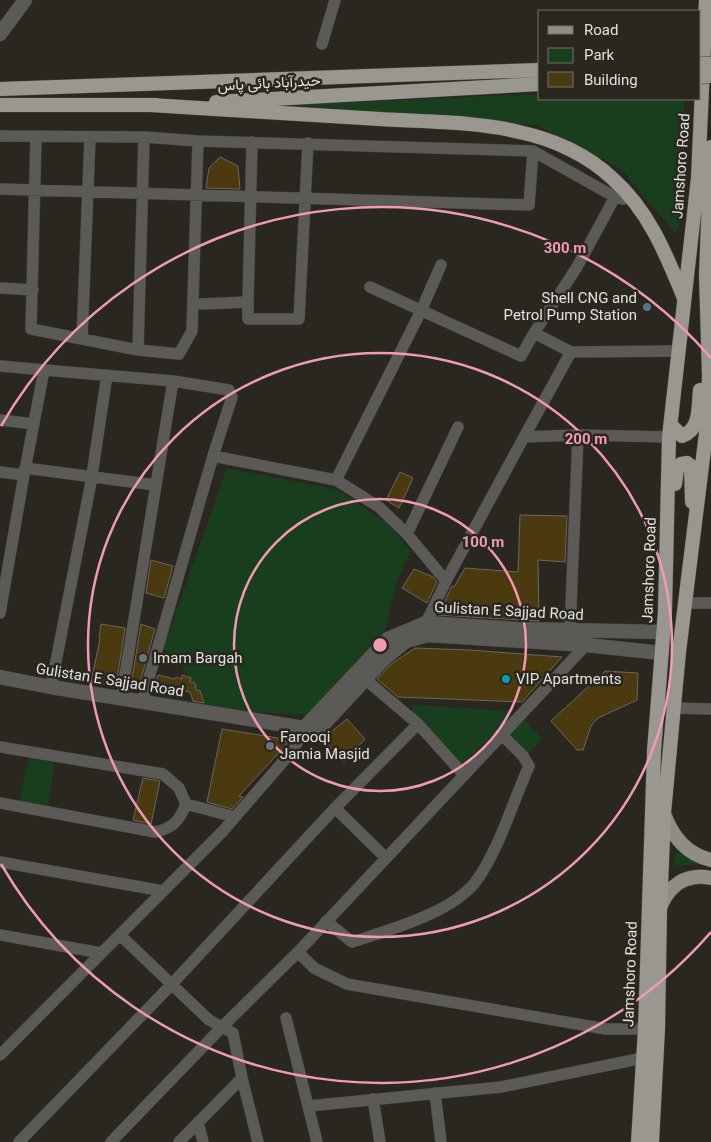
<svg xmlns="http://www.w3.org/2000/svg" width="711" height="1142" font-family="Roboto,Vazirmatn,sans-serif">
<rect width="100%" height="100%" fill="#2a2721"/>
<path fill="#193e1e" d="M540 94V99H684L683 217 675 233 621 169 537 125 289 105Z
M227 468 338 490 387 523 411 551 397 580 385 631 307 715 255 712 201 703C192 681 184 662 163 649Z
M412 705 511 711 510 718 459 767 412 714Z
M522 718 543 739 528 753 506 731Z
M29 757 55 763 48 808 19 803Z
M676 852 711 861V866L699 864 674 866Z"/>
<path fill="#4b390f" stroke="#6b6760" d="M220 157 238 166 240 189 206 188 209 168Z
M400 472 413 478 399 508 386 500Z
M520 515 567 516 565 562 538 560 539 621 438 615 452 586 454 587 465 568 518 572Z
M151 560 173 566 164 598 146 593Z
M414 569 433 577 437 582 427 603 402 588Z
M101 624 125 628 116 686 91 682 100 639 99 638Z
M141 624 155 629 139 686 131 685Z
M415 648 469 650 562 657 522 702 398 697 377 679 390 665Z
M605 671 638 673 637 700 598 718 591 726 583 750H577L551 721Z
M158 675 175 679 176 677 182 679V675L191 678 190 682 195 683 196 690 200 691 204 703 193 701 190 692 154 686Z
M347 719 365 739 344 762 322 739Z
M222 729 284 739 287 744 239 796 243 797 232 809 207 802Z
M143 778 160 781 151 824 133 820Z"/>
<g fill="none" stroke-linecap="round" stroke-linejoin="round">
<defs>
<path id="minor" d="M322 44 335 0
M0 136 144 137 198 141 533 151 615 197 623 199 631 197
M36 136 31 329 138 350 179 354 192 331 198 141
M0 189 529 205 533 151
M370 287 521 356 534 333 571 352
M0 288 33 290
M248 302 252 142
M201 304 248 302V319H299L308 143
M534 333 577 267 615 197
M82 339 90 137
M138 350 144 137
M0 366 44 370 24 475 0 472
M44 370 173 381
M0 420 34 424
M578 435 669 437
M524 437 571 352 678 351
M213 456 336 480 379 507 407 534 446 581 426 623
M25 468 155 485
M336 480 421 311 441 265
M407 534 458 427
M446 581 524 437 578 435 570 630
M685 603H711
M0 613 24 475
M359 674 418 724 464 775
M51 687 91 482 107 375
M121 699 173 381 229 390 232 397 213 456 142 702
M674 708 711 709
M0 747 163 774 179 788 186 804
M0 803 155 832C172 829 180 820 186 804L235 817
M335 808 385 857
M0 862 163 891
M326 921 352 942C389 930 453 913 477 880 500 847 512 804 529 766L523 756 501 734
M0 935 101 953
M120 935 209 1020 233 1033 242 1078 258 1142
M298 952 314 968 347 984 606 1029H645
M286 1018 317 1142
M0 1055 223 831 294 749 304 728
M435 1093 441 1142
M373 1099 380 1142
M309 1106 501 1087 643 1058
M198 1122 203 1142
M19 1142 171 985 335 808 418 724
M111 1142 223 1026 298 952 529 706 586 645 587 630
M179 1142 242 1078"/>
<path id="tertiary" d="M0 34 25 0
M0 677 51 687 304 728 323 725 384 659 406 641 428 635 586 645 662 653
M304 728 388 639 426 623 517 629 663 632"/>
<path id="primary" d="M664 814C673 837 686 854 711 860
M660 908C669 885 686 873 711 878"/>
<path id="trunk" d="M0 89 540 70
M216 102 540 84
M0 105H157
M150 105C227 110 303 114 380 119 426 122 475 121 519 132 553 139 588 155 613 179 649 211 666 254 684 298
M671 425 682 436C701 429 698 408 700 390
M675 484 677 469 681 464 687 463 691 466 692 502
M638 1142 645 1029 654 751 665 611 669 437 698 178 706 0
M652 1142 658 1029 660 909 664 813 679 652 707 425 709 375 706 275 711 147"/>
</defs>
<use href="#minor" stroke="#48453f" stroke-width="12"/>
<use href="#tertiary" stroke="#48453f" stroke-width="15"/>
<use href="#primary" stroke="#48453f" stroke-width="15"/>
<use href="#trunk" stroke="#48453f" stroke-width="15"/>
<use href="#minor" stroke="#5c5a57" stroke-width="11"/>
<use href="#tertiary" stroke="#5c5a57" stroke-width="14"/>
<use href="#primary" stroke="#908c86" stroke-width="14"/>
<use href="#trunk" stroke="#9a9690" stroke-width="14"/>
<defs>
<path id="trunk-bridge" d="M700 64H711
M700 77 711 76"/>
</defs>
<use href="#trunk-bridge" stroke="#48453f" stroke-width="15" stroke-linecap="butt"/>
<use href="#trunk-bridge" stroke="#9a9690" stroke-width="14"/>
</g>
<g fill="none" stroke="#f09ab5" stroke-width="2.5">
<circle cx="380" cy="645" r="146"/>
<circle cx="380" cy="645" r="292"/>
<path d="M711 932A438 438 0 0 1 1 864M1 426A438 438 0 0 1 711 358"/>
</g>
<circle fill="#5c6f8a" stroke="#2a2721" stroke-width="2" cx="647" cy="307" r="5"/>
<g fill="#6b7280" stroke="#2a2721" stroke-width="2">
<circle cx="143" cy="658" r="5"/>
<circle cx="270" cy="746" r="5"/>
</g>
<circle fill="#0f9aa8" stroke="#2a2721" stroke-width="2" cx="506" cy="679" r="5"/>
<g text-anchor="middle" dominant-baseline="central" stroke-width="5" stroke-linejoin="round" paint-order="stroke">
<g font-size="15" fill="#e3e1dd" stroke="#2a2721">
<text transform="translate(269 83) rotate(-3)">حیدرآباد بائی پاس</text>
<text transform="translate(681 166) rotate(-86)">Jamshoro Road</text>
<text transform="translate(649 570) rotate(-88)">Jamshoro Road</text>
<text transform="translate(509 611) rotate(3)">Gulistan E Sajjad Road</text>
<text transform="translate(110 680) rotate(9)">Gulistan E Sajjad Road</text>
<text transform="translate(630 974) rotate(-88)">Jamshoro Road</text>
</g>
<g font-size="15" fill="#e3e1dd" stroke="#2a2721" text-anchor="start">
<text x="637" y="298" text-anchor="end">Shell CNG and<tspan x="637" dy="17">Petrol Pump Station</tspan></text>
<text x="153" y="658">Imam Bargah</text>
<text x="516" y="679">VIP Apartments</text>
<text x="280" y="737">Farooqi<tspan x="280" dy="17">Jamia Masjid</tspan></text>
</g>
</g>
<circle cx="380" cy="645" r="8" fill="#f09ab5" stroke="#2a2721" stroke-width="2.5"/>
<g font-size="15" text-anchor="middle" font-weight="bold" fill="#f09ab5" stroke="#2a2721" stroke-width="5" stroke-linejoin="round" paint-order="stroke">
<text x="565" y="253">300 m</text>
<text x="586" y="444">200 m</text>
<text x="483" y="547">100 m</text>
</g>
<rect x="538" y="10" width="162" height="90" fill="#2a2721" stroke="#74716c"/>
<rect x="548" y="26" width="25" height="8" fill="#908c86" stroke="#74716c"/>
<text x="584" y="35" font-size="15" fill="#e3e1dd">Road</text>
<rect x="548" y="48" width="25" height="15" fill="#193e1e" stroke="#74716c"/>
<text x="584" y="60" font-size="15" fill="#e3e1dd">Park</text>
<rect x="548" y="72" width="25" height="15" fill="#4b390f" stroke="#74716c"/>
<text x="584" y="85" font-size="15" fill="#e3e1dd">Building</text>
</svg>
